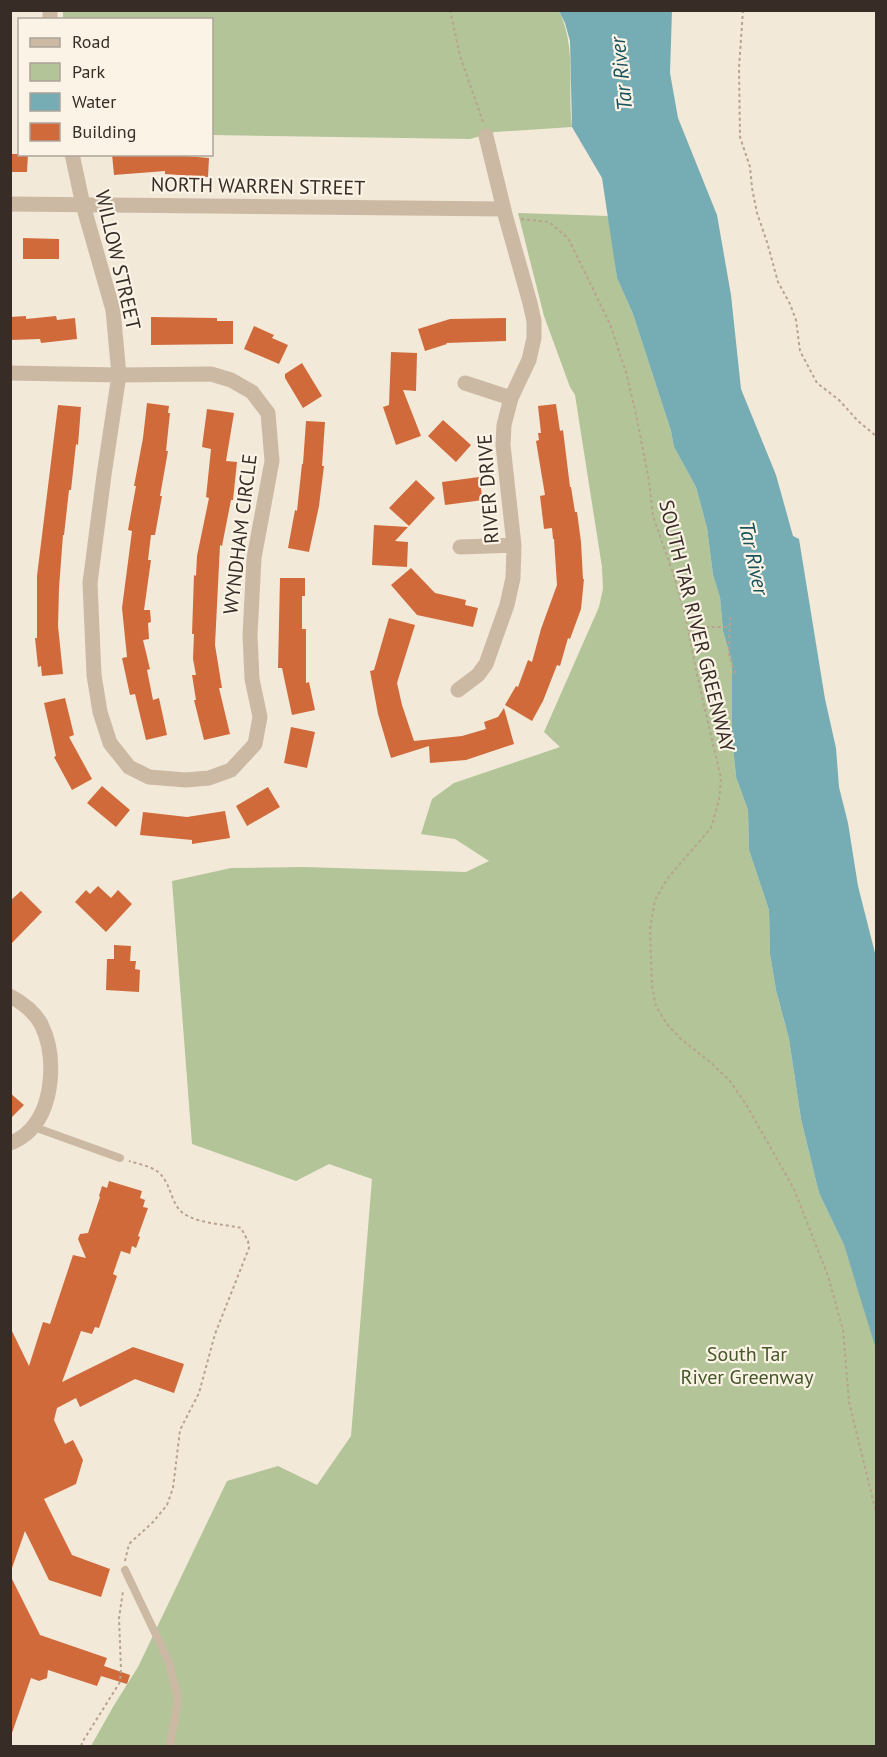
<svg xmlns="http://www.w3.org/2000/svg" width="887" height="1757" font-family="'PT Sans',sans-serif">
<rect width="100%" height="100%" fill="#f3e9d9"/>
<path fill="#b2c498" d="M63 10 559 11C577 48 567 88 572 127L495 132 470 139 212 135V20H63Z
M518 213 609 216 617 278 633 314 671 431 674 447 696 487 707 528 713 575 720 596 723 631 732 661V736L736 777 748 810 749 850 769 910 770 954 776 990 789 1039 801 1119 819 1193 844 1245 876 1345V1746H91L113 1707 138 1667 227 1481 278 1466 317 1485 351 1436 372 1179 329 1164 296 1181 192 1144 172 881 231 868 304 867 466 872 489 861 455 839 421 834 432 799 454 783 560 747 544 732 599 607 603 589 602 567 575 395 570 387 544 316Z"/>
<path fill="#76acb3" d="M559 11H672L670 73 678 118 717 215 731 295 741 389 776 475 793 536 799 539 825 699 836 748 839 787 848 823 858 886 876 957V1349L844 1245 819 1193 801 1119 789 1039 776 990 770 954 769 910 749 850 748 810 736 777 732 736V662L723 631 720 597 713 575 707 528 696 487 674 447 671 431 633 314 617 278 602 178 572 127 570 41 565 23Z"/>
<path fill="#d06a3b" d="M10 154H28L27 172H10Z
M112 154H161L209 158 208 177 165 174V171L114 175Z
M23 238 59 239V259H23Z
M26 316V319L56 316 57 320 75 318 77 339 41 343 40 339 10 340V317Z
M151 317 217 318V321H233V344L151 345Z
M506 318V341L446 343 447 344 425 351 418 329 450 319Z
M254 326 274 335 272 338 288 345 279 364 244 349Z
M391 352 417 353 416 391 403 390 421 436 396 445 383 407 389 405Z
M302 363 322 396 303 408 285 378V374Z
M147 403 169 406 168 413H170L166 451H168L160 496H162L155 535H151L148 560H151L144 610H150L151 622 148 623 149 639 143 640 150 669 147 670 153 700 159 698 167 735 146 740 135 694 130 695 122 658 127 657 122 608 132 531 128 530 136 486H134L143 438Z
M556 404 560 431 563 430 570 487H571L575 512H577L581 542 583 579H584L581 609 570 639 568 638 560 666 557 665 543 701 532 721 505 705 516 686 518 687 528 660 532 662 541 629 557 585 554 539H553L552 528 544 529 540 496 545 495 536 441 539 440 538 433H541L538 406Z
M58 405 81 407 78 445 76 444 71 490H69L64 535H63L59 588 58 626 63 674 42 676 41 666 38 667 35 638H37V576Z
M207 409 234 413 226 461 237 462 233 500H231L222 546 220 545 215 645 222 688H219L230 734 204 740 194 700H196L192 675H196L193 659 194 634H192L194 575 196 576 197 556 209 498 206 497 211 449 202 447Z
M443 420 471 445 456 462 428 436Z
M306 421 325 422 322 466H324L319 506 309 552 288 548 295 510 297 511 302 464H303Z
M479 477 483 500 445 505 442 482Z
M416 480 435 498 409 526 389 508Z
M374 525 408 527 395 541 408 542 407 567 372 565Z
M411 568 435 593 466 600 465 605 478 608 473 627 417 615 391 585Z
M280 578H305V596H302V629H306V683L309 682 315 710 292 715 282 668H278Z
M389 618 415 625 397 683 402 705 414 741 462 736 486 729 484 722 498 717 504 708 514 744 466 760 430 763 429 746 391 758 378 714 370 671 374 670Z
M65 698 74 735 69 737 92 779 72 790 54 757 56 756 44 703Z
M291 727 315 732 307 768 284 763Z
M102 786 130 810 116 827 87 803Z
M268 787 280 807 247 826 236 806Z
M225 811 230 838 192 844V840L140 835 143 812 187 817Z
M98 886 111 898 118 890 132 904 106 932 75 902 86 890 90 894Z
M21 891 42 912 10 945V901Z
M114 945 131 946 130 961H136L135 969 140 970 139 992 106 990 107 959H114Z
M10 1093 24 1105 10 1119Z
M109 1181 142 1191 140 1198 145 1200 143 1207 148 1208 138 1236 140 1237 136 1248 132 1246 130 1254 121 1251 113 1274 117 1276 99 1328 95 1327 92 1334 81 1331 62 1382 133 1347 184 1364 174 1393 135 1379 80 1407 76 1398 57 1408 54 1420 65 1444 73 1440 83 1460 76 1484 44 1499 72 1555 110 1569 101 1597 49 1580 25 1531 12 1568H10V1327L29 1366 43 1322 50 1324 73 1255 86 1258 78 1239 80 1234 88 1233 100 1197 99 1196 102 1186 107 1188Z
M10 1575 40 1635 107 1658 104 1666 130 1675 127 1684 101 1676 97 1686 48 1670 47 1678 39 1681 31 1678 12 1733 10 1732Z"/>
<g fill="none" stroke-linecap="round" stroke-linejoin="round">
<path stroke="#b8a38e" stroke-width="2" stroke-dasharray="3 3" stroke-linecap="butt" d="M450 10 460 56 483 122
M743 10 739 68 740 137 750 167 752 188 757 213 767 242 778 282 790 304 796 320 800 351 817 383 839 400 858 421 876 436
M521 219 549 222 568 238 610 324 626 372 637 419 649 481 653 516 674 576 685 615 699 684 721 778 719 800 711 828 667 879 655 900 650 929 652 985 656 1007 667 1024 681 1039 710 1062 730 1081 747 1106 794 1189 828 1276 843 1330 849 1402 876 1512
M730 617 729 654 735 674
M688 630 708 627H730
M125 1561 129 1544 153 1522 167 1505 173 1488 180 1430 199 1393 215 1334 249 1248 248 1241 241 1228C224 1224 202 1224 186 1215 172 1208 172 1188 162 1176 156 1167 139 1164 129 1161
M81 1746 83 1741 120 1682 121 1669 119 1618 123 1591"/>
<path stroke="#ccb9a4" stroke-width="8" d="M34 1127 120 1158
M125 1570 169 1662 178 1699 170 1746"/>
<path stroke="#ccb9a4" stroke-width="15" d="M50 10V20
M10 204 504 209
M10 373 119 375 113 310 83 205 72 154
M211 374 231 380 252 392 268 413 272 461 254 558 250 635 252 679 260 717 255 744 231 770 209 778 186 780 149 777 129 767 110 743 100 712 94 675 90 583 104 475 119 375Z
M465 383 511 398
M460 547 514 545
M458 690 478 675 486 664 507 605 513 578 514 545 503 445 504 425 511 398 529 360 534 338V321L530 303 506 218 486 136
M10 996C23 1003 34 1011 41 1024 57 1056 54 1110 26 1134 21 1138 17 1141 10 1143"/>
</g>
<g text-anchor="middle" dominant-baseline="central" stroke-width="4.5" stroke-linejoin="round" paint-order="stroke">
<g font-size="20" fill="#372d26" stroke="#fbf3e6">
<text transform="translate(258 186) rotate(1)">NORTH WARREN STREET</text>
<text transform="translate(118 260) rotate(77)">WILLOW STREET</text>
<text transform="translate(488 489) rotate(-94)">RIVER DRIVE</text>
<text transform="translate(240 534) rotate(-83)">WYNDHAM CIRCLE</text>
<text transform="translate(697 626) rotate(76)">SOUTH TAR RIVER GREENWAY</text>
</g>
<g font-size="20" fill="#435728" stroke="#fbf3e6">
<text x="747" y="1354">South Tar<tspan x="747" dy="23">River Greenway</tspan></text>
</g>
<g font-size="21" font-style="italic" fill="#19535c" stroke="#fbf3e6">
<text transform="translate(621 74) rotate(-96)">Tar River</text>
<text transform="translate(754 558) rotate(78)">Tar River</text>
</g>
</g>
<rect width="887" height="1757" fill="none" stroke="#372d26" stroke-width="24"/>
<rect x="18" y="18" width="195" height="138" fill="#fbf3e6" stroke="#ada499" stroke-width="1.5"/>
<rect x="30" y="38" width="30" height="9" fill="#ccb9a4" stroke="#ada499" stroke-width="1.5"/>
<text x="72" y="48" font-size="18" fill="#372d26">Road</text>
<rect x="30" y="63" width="30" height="18" fill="#b2c498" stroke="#ada499" stroke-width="1.5"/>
<text x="72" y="78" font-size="18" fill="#372d26">Park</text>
<rect x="30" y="93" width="30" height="18" fill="#76acb3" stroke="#ada499" stroke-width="1.5"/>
<text x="72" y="108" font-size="18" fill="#372d26">Water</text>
<rect x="30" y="123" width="30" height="18" fill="#d06a3b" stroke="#ada499" stroke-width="1.5"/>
<text x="72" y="138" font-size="18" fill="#372d26">Building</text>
</svg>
